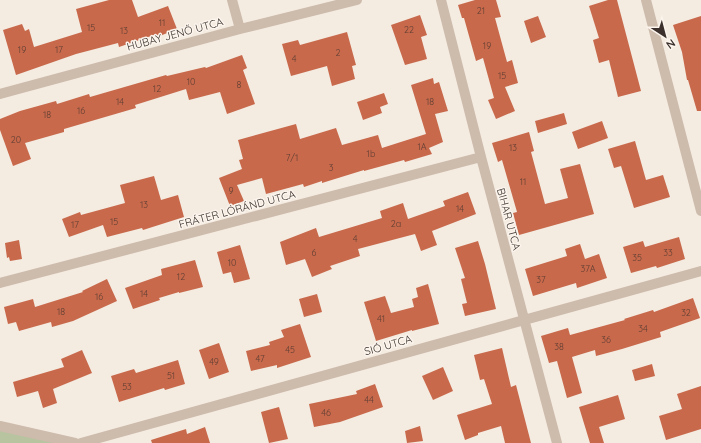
<svg xmlns="http://www.w3.org/2000/svg" width="701" height="443" font-family="Quicksand,sans-serif">
<rect width="100%" height="100%" fill="#f4ebe1"/>
<path fill="#b8c4a0" d="M0 426 59 443H0Z"/>
<path fill="#c8694b" d="M109 0H132L138 17 168 6 177 29 155 38 154 35 119 47 118 43 76 54 16 75 3 30 22 24 25 31 29 29 34 47 82 32 76 9Z
M475 0H496L501 17 495 18 507 62 512 60 518 83 505 87 515 111 496 119 488 100 494 98 483 58 476 61 464 18H462L458 5Z
M608 0H617L641 91 618 97 609 60 599 63 593 40 599 38 589 6Z
M420 15 427 35 421 37 427 59 405 65 391 25Z
M538 16 546 37 531 43 524 21Z
M701 16V111H697L688 80H687L682 52 673 25Z
M347 32 356 65 352 66 355 79 332 86 327 66 291 76 282 44 298 40 300 45Z
M242 55 247 68 243 70 255 104 227 114 220 92 189 100 186 89 135 105 136 108 64 129V132L25 143 31 159 13 166 0 130V119L20 111 56 101 57 104 89 94 90 97 166 75 167 76 205 67 206 68Z
M433 78 434 84 439 82 448 111 435 114 443 142 429 148 432 154 405 162 404 160 364 171V170L322 183V181L304 187 303 184 266 194 262 178 237 185 244 201 230 206 219 178 242 169 239 160 243 159 238 140 296 124 300 139 336 128 342 145 378 135 382 148 426 134 411 85Z
M384 93 388 104 380 107 382 113 363 120 357 102Z
M564 113 567 124 538 133 535 121Z
M602 121 608 138 578 149 572 132Z
M529 132 534 151 531 152 545 204 568 198 560 169 580 164 594 214 519 235 513 213 517 212 502 160 498 162 492 143Z
M635 141 646 180 663 175 670 197 634 208 621 166 614 168 608 149Z
M154 176 161 200 178 195 184 217 143 230 142 228 107 237 103 225 69 237 62 219 80 212 81 215 125 203 120 185Z
M468 192 476 214 432 231 437 245 421 251 415 234 358 249 360 256 330 266 332 269 312 277 305 259 286 265 280 242 316 228 319 237 382 218 380 211 403 203 408 219 445 206 443 201Z
M679 237 685 259 657 268 656 266 631 273 623 247 643 241 645 247Z
M19 240 22 259 10 261 9 257 7 258 5 243Z
M478 241 485 264 496 309 465 316 462 304 467 303 461 279 465 278 455 248Z
M580 244 585 259 599 254 607 278 577 288 576 283 533 296 525 269 567 256 565 249Z
M240 245 250 279 234 283 231 272 223 274 217 252Z
M195 260 203 287 179 293V292L159 298 160 300 133 309 125 288 162 275 161 269Z
M107 279 117 301 73 321 52 327 51 322 19 331 16 322 8 324 4 307 33 299 35 307 83 292 82 291Z
M428 284 439 324 412 331V330L376 341 364 302 385 296 391 313 414 307 412 299 418 297 416 288Z
M317 294 322 312 304 317 299 299Z
M693 298 700 318 660 332 661 337 622 349 596 356 595 350 572 357 582 393 567 398 557 361 549 363 541 336 568 328 570 335 625 320 624 319 653 310 654 312Z
M300 324 311 357 277 368V365L251 371 246 351 270 345 269 342 284 337 281 330Z
M219 343 229 372 209 379 199 350Z
M502 348 511 387 516 385 531 443H505L501 426 478 433V435L465 440 457 415 492 404 484 379 480 380 474 355Z
M82 350 92 373 53 389 57 403 43 408 38 391 17 397 13 382 64 367 61 359Z
M178 360 185 384 165 390 164 388 119 402 111 376 134 369 136 373Z
M652 364 655 376 635 381 632 370Z
M443 367 453 391 433 400 422 376Z
M375 384 383 407 340 422 314 427 309 404 357 394 356 391Z
M701 386V429L666 440 659 416 682 409 677 394Z
M618 395 625 419 599 427 604 443H590L579 407Z
M279 407 288 439 269 443 261 412Z
M420 426 423 441 407 443 405 431Z
M205 427 210 443H152L151 440 186 429 187 434Z"/>
<g fill="none" stroke-linecap="round" stroke-linejoin="round">
<path stroke="#cdbbac" stroke-width="10" d="M232 0 240 29
M441 0 481 157 557 443
M646 0 701 211
M0 94 240 29 357 0
M0 283 481 157
M0 426 75 443
M81 443 701 271"/>
</g>
<g text-anchor="middle" dominant-baseline="central" stroke-width="3" stroke-linejoin="round" paint-order="stroke">
<g font-size="9" fill="#5e3e33">
<text x="481" y="10">21</text>
<text x="162" y="22">11</text>
<text x="91" y="27">15</text>
<text x="409" y="29">22</text>
<text x="124" y="30">13</text>
<text x="487" y="45">19</text>
<text x="22" y="49">19</text>
<text x="59" y="49">17</text>
<text x="338" y="52">2</text>
<text x="294" y="58">4</text>
<text x="502" y="75">15</text>
<text x="191" y="81">10</text>
<text x="239" y="84">8</text>
<text x="157" y="88">12</text>
<text x="120" y="101">14</text>
<text x="430" y="101">18</text>
<text x="81" y="110">16</text>
<text x="47" y="114">18</text>
<text x="16" y="139">20</text>
<text x="422" y="146">1A</text>
<text x="513" y="147">13</text>
<text x="371" y="153">1b</text>
<text x="292" y="157">7/1</text>
<text x="331" y="167">3</text>
<text x="523" y="181">11</text>
<text x="231" y="190">9</text>
<text x="144" y="204">13</text>
<text x="460" y="208">14</text>
<text x="114" y="221">15</text>
<text x="396" y="223">2a</text>
<text x="75" y="224">17</text>
<text x="355" y="238">4</text>
<text x="314" y="252">6</text>
<text x="668" y="252">33</text>
<text x="637" y="257">35</text>
<text x="232" y="262">10</text>
<text x="588" y="268">37A</text>
<text x="181" y="276">12</text>
<text x="541" y="279">37</text>
<text x="144" y="293">14</text>
<text x="99" y="296">16</text>
<text x="61" y="311">18</text>
<text x="686" y="312">32</text>
<text x="381" y="318">41</text>
<text x="643" y="328">34</text>
<text x="606" y="339">36</text>
<text x="559" y="346">38</text>
<text x="290" y="349">45</text>
<text x="260" y="358">47</text>
<text x="214" y="361">49</text>
<text x="171" y="375">51</text>
<text x="127" y="386">53</text>
<text x="369" y="399">44</text>
<text x="326" y="412">46</text>
</g>
<g font-size="11" fill="#3b302b" stroke="#fbf5ee">
<text transform="translate(175 34) rotate(-15)">HUBAY JENŐ UTCA</text>
<text transform="translate(237 209) rotate(-15)">FRÁTER LÓRÁND UTCA</text>
<text transform="translate(509 219) rotate(75)">BIHAR UTCA</text>
<text transform="translate(388 345) rotate(-16)">SIÓ UTCA</text>
</g>
</g>
<g transform="translate(665 36) rotate(144)" stroke="#fbf5ee" stroke-width="3" paint-order="stroke">
<path d="M0-3L7 15L0 10L-7 15Z" fill="#3b302b"/>
<text y="-6" font-size="11" font-weight="bold" text-anchor="middle" fill="#3b302b">N</text>
</g>
</svg>
